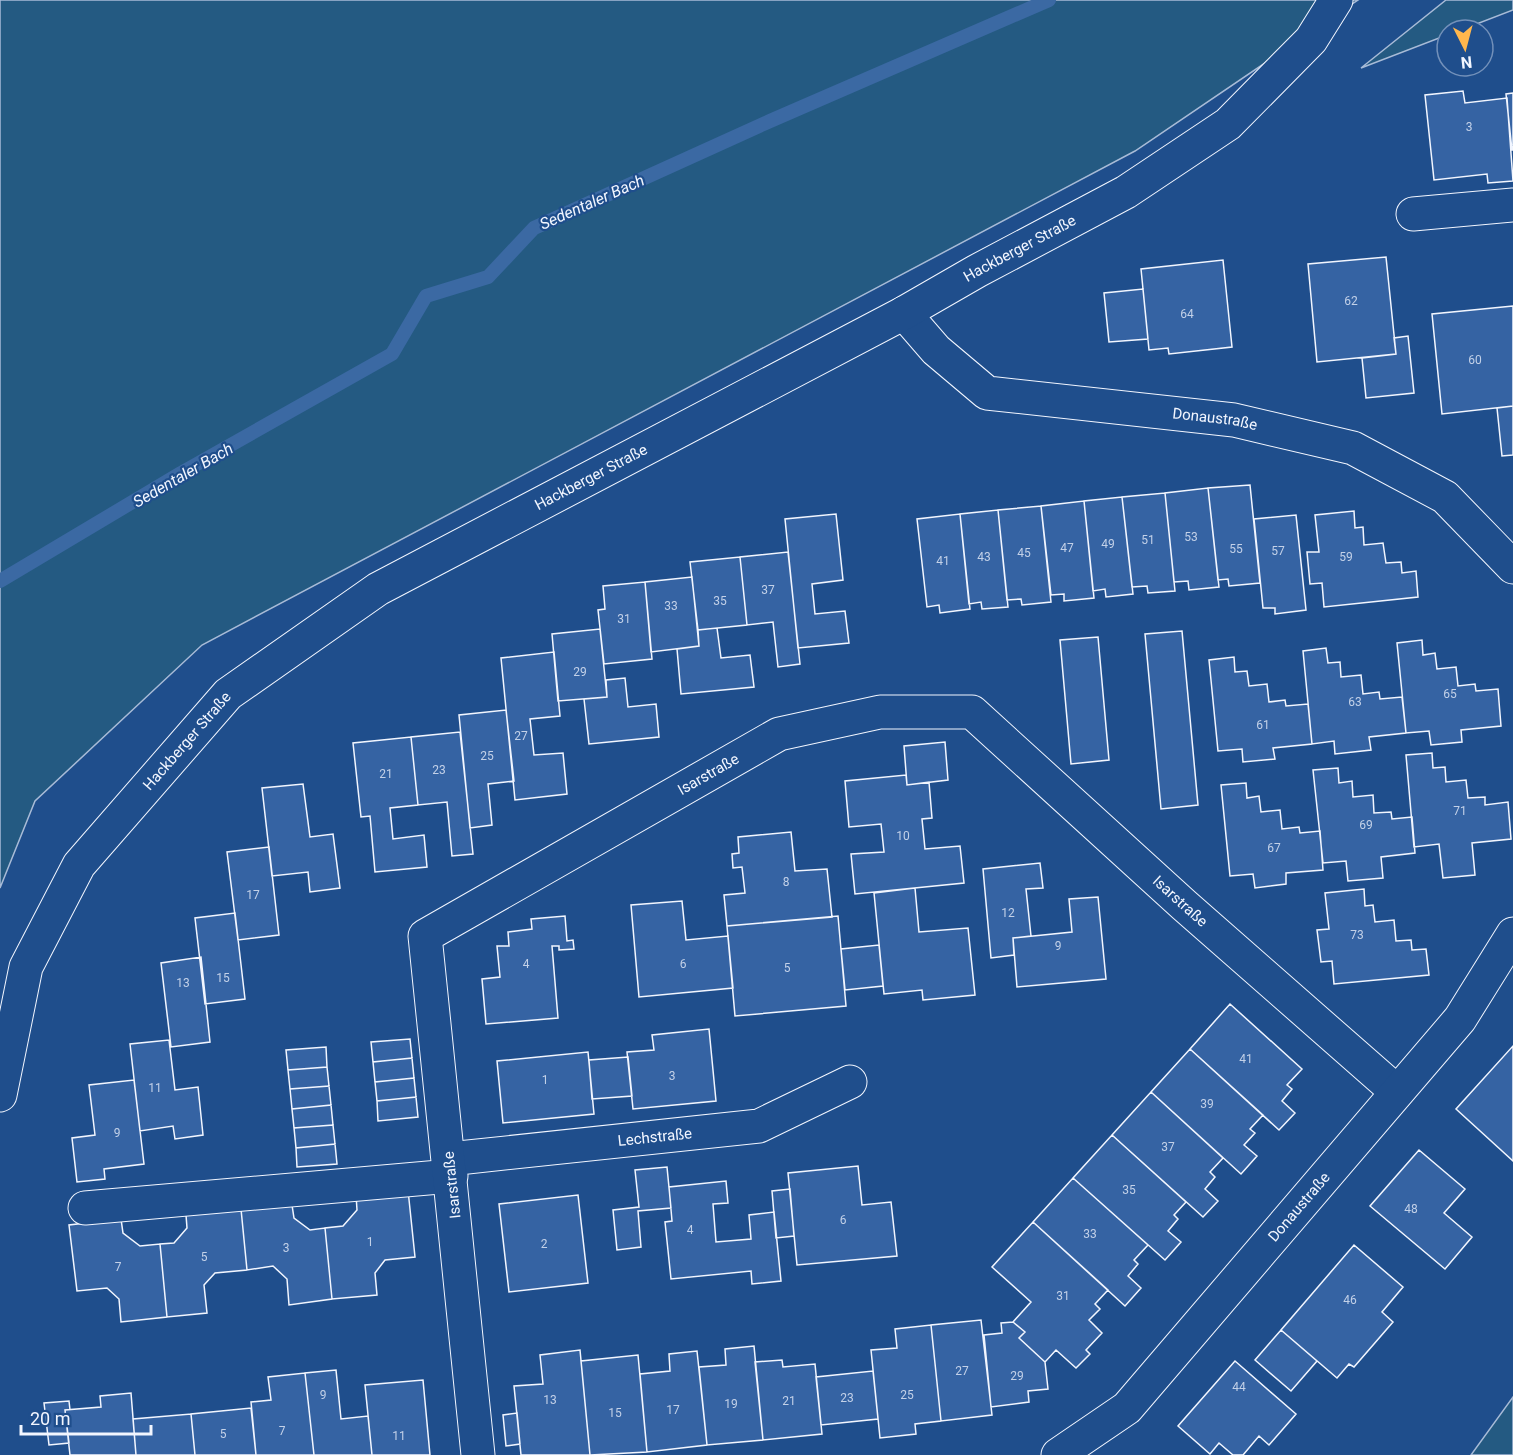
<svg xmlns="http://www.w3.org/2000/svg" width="1513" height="1455" font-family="Roboto,sans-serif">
<rect width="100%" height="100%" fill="#1f4e8c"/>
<path fill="#245a82" stroke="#a8bbd7" stroke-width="1.5" d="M0 0H1358L1135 151 202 645 35 801 0 888Z
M1446 0H1513V10L1461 30H1447V35L1361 68Z
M1513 1397V1455H1471Z"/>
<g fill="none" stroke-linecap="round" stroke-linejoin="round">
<path stroke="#3b69a3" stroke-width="14" d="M0 581 181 473 392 354 426 296 488 277 534 228 770 121 1049 0"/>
</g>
<path fill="#3563a3" stroke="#f2f6ff" stroke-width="1.5" d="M1463 91 1465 103 1507 98 1513 181 1488 183 1487 174 1434 180 1425 95Z
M1513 93V150H1512L1506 94Z
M1386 257 1396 354 1317 362 1308 264Z
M1223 260 1232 347 1169 354 1168 348 1149 350 1141 269Z
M1143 289 1148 339 1109 342 1104 293Z
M1513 306V406L1442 414 1432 314Z
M1408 336 1414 393 1366 398 1362 358 1396 354 1394 338Z
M1513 406V455L1502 456 1497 408Z
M1250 485 1260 583 1229 586 1228 579 1218 580 1208 488Z
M1208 488 1219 587 1189 590 1188 581 1174 582 1165 493Z
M1165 493 1175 591 1148 593 1147 586 1132 587 1122 497Z
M1122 497 1133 594 1106 597 1105 589 1093 591 1084 501Z
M1084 501 1094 598 1064 601V594L1051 595 1041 506Z
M1041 506 1051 602 1022 605 1021 599 1007 600 998 510Z
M998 510 1008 607 982 609 981 602 969 604 960 514Z
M1354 511 1355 528 1363 527 1364 545 1383 543 1386 563 1401 562 1402 573 1416 571 1418 597 1324 607 1322 583 1310 584 1307 552H1319L1315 515Z
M836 514 843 580 812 584 815 614 845 611 849 643 798 648 785 519Z
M960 514 970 609 940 613 939 605 927 607 917 519Z
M1296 515 1306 610 1275 614V608H1263L1254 519Z
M788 552 800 664 778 667 773 622 747 625 740 557Z
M740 557 747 625 698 630 690 562Z
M692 577 699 646 651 652 645 582Z
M645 582 652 659 604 664 598 610 605 609 603 586Z
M717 628 721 658 750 655 754 687 681 694 677 649 699 646 698 630Z
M600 629 607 697 558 701 552 634Z
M1182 631 1198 805 1161 809 1145 634Z
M1098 637 1109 760 1071 764 1060 640Z
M1422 640 1423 655 1435 653 1437 669 1456 667 1458 686 1475 684 1476 691 1498 689 1501 726 1461 730 1462 742 1431 745 1429 731 1406 733 1397 643Z
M1326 648 1328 663 1340 662 1341 677 1361 675 1363 694 1379 692 1380 699 1402 697 1406 733 1369 737 1371 750 1335 754 1334 741 1312 744 1303 651Z
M554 652 560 716 530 719 534 755 563 753 567 794 515 800 501 658Z
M1234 657 1235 672 1247 671 1249 686 1267 684 1269 702 1285 700 1286 706 1308 704 1312 744 1273 748 1275 759 1243 762 1242 749 1218 751 1209 660Z
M625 678 628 707 656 704 659 737 589 744 584 699 607 697 606 680Z
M506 710 514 781 488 784 492 825 470 828 459 715Z
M460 732 473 854 452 856 447 802 418 805 411 737Z
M411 737 418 805 390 808 393 839 424 835 427 867 375 872 370 816 361 817 353 743Z
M945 742 948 780 907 785 904 746Z
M1432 753 1433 768 1445 767 1446 782 1466 780 1468 798 1485 797V805L1508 802 1511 839 1472 843 1475 875 1443 878 1439 844 1414 847 1406 755Z
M1338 768 1339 783 1352 781 1353 797 1373 795 1374 813 1391 812 1392 819 1412 817 1415 853 1381 857 1383 878 1348 881 1346 861 1323 863 1313 770Z
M906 775 907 785 929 782 932 818 922 819 925 849 960 846 964 883 855 894 851 854 884 852 881 824 849 827 845 781Z
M1246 783 1247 798 1259 796 1261 812 1280 810 1282 829 1299 827 1300 833 1320 831 1323 870 1286 873V884L1255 888 1253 874 1230 876 1221 785Z
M303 784 310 837 333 834 340 888 310 892 308 872 272 876 262 788Z
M791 832 795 871 827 869 832 917 727 926 724 895 745 893 742 867 733 868 732 854 739 853 738 837Z
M269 847 279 935 238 940 227 852Z
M1040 863 1043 888 1026 889 1031 936 1013 938 1014 955 991 958 983 869Z
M915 888 919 932 968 928 975 995 923 1000 922 990 884 994 874 893Z
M1364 889 1365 906 1373 905 1375 922 1394 920 1396 941 1411 940 1412 950 1426 949 1429 975 1334 984 1332 961 1321 962 1317 930 1329 929 1325 893Z
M1098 897 1106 979 1017 987 1013 938 1072 932 1069 899Z
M682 901 686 940 728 936 733 988 639 997 631 905Z
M235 913 245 999 205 1004 195 918Z
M565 916 567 941 573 940 574 949 559 950V946H552L558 1018 486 1024 482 979 500 977 497 946H509L508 932 532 929 531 919Z
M838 916 846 1006 735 1016 727 926Z
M879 945 883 986 845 990 841 949Z
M201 957 210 1042 171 1047 161 963Z
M1230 1004 1302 1069 1287 1085 1292 1089 1282 1101 1295 1113 1279 1130 1190 1049Z
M709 1029 716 1101 633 1109 627 1052 654 1050 652 1035Z
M410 1039 412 1058 373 1062 371 1042Z
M169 1040 175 1090 198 1087 203 1135 175 1139 173 1126 140 1131 130 1044Z
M1513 1046V1161L1456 1109Z
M326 1047 327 1067 288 1070 286 1050Z
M1190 1049 1263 1115 1250 1129 1255 1133 1244 1145 1257 1156 1241 1174 1151 1092Z
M588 1052 594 1114 503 1123 497 1061Z
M628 1057 632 1096 592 1099 589 1060Z
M412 1058 414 1078 375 1082 373 1062Z
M327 1067 329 1086 290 1089 288 1070Z
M414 1078 416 1097 377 1101 375 1082Z
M134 1080 144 1164 104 1169 105 1179 77 1182 72 1138 95 1135 89 1085Z
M329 1086 331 1105 292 1109 290 1089Z
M1151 1092 1223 1158 1210 1172 1215 1177 1205 1189 1218 1201 1203 1217 1112 1135Z
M416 1097 418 1117 378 1121 377 1101Z
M331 1105 333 1125 294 1128 292 1109Z
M333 1125 335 1144 296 1148 294 1128Z
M1112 1135 1186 1202 1174 1215 1178 1219 1168 1231 1181 1242 1165 1260 1073 1178Z
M335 1144 337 1164 297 1167 296 1148Z
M1419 1150 1465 1189 1444 1213 1472 1237 1445 1269 1370 1206Z
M858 1166 862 1205 891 1202 897 1256 797 1265 788 1173Z
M667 1167 671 1208 638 1211 641 1247 617 1250 613 1210 639 1207 635 1170Z
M1073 1178 1148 1245 1134 1260 1138 1264 1128 1276 1141 1288 1125 1306 1033 1222Z
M726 1181 728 1203 713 1204 716 1242 751 1239 749 1215 774 1212 781 1281 752 1284 751 1271 671 1279 665 1222 672 1221 669 1187Z
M790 1189 794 1236 776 1238 772 1191Z
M408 1190 415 1257 385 1260 375 1273 377 1295 332 1299 325 1228 343 1226 357 1210 356 1195Z
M578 1195 588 1283 509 1292 499 1204Z
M292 1205 294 1218 310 1230 325 1228 332 1299 289 1305 287 1279 273 1266 247 1270 241 1209Z
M241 1209 247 1270 215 1273 204 1285 207 1313 167 1317 160 1244 174 1243 187 1228 186 1215Z
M121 1219 123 1233 140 1246 160 1244 167 1317 121 1322 119 1299 107 1288 77 1291 69 1225Z
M1033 1222 1108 1290 1095 1304 1100 1309 1089 1320 1102 1333 1086 1350 1090 1354 1076 1368 1056 1350 1045 1362 1019 1338 1025 1332 1013 1322 1031 1302 992 1267Z
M1354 1245 1403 1287 1382 1312 1393 1322 1354 1367 1349 1364 1337 1378 1281 1330Z
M981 1320 992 1415 941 1421 931 1325Z
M1013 1322 1025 1332 1019 1338 1045 1362 1048 1389 1028 1391 1029 1402 991 1407 984 1335 1002 1333 1001 1323Z
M931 1325 941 1421 915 1424 916 1434 880 1438 871 1350 897 1348 895 1329Z
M1281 1330 1317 1361 1291 1391 1255 1360Z
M754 1346 763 1440 707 1445 699 1367 726 1365 725 1349Z
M580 1350 590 1455H521L514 1386 543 1384 540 1355Z
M697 1351 707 1445 647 1452 640 1374 670 1371 669 1354Z
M638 1355 647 1452 590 1455 581 1361Z
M782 1360 783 1367 815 1364 822 1434 763 1440 755 1362Z
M1235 1361 1296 1414 1269 1445 1259 1436 1243 1455H1233L1219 1443 1210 1454 1178 1426Z
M336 1370 341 1419 368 1416 372 1455H314L305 1373Z
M873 1371 878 1419 821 1425 816 1377Z
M305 1373 314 1455H256L251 1402 271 1400 268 1377Z
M423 1380 430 1455H372L365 1385Z
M131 1393 136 1455H70L65 1410 101 1407 100 1396Z
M69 1401 70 1410H65L69 1443 49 1445 44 1403Z
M251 1408 256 1455H195L191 1414Z
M517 1413 520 1444 506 1446 503 1415Z
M191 1414 195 1455H136L133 1419Z"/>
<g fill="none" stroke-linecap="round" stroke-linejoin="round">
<defs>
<g id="minor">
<path d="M1413 214 1513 205"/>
<path id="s1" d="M904 313 936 350 987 393 1234 420 1353 448 1445 497 1513 567"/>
<path id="s2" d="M0 1095 26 967 79 865 228 694 378 589 904 313 977 271 1126 192 1228 124 1311 40 1336 0"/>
<path id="s3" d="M449 1159 759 1126 850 1082"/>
<path d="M85 1208 451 1176"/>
<path id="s4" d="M478 1455 425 936 779 734 880 712H972L1184 905 1397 1092"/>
<path id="s5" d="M1058 1455 1127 1408 1460 1019 1513 934"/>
</g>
</defs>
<use href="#minor" stroke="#f2f6ff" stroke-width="35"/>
<use href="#minor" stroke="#1f4e8c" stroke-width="33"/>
</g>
<g text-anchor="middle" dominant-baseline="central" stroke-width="4.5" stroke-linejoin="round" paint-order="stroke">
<g font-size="12" fill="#c3d1e8">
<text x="1469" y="127">3</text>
<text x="1351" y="301">62</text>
<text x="1187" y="314">64</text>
<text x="1475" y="360">60</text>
<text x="1191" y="537">53</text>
<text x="1148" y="540">51</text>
<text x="1108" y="544">49</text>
<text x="1067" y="548">47</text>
<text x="1236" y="549">55</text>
<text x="1278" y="551">57</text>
<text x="1024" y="553">45</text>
<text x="984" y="557">43</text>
<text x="1346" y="557">59</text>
<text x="943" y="561">41</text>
<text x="768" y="590">37</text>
<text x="720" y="601">35</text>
<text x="671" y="606">33</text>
<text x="624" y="619">31</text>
<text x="580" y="672">29</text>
<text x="1450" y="694">65</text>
<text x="1355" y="702">63</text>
<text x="1263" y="725">61</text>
<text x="521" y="736">27</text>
<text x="487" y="756">25</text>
<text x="439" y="770">23</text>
<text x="386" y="774">21</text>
<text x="1460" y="811">71</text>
<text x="1366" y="825">69</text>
<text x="903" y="836">10</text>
<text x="1274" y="848">67</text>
<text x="786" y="882">8</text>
<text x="253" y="895">17</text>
<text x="1008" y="913">12</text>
<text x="1357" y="935">73</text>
<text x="1058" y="946">9</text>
<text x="526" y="964">4</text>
<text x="683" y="964">6</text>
<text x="787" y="968">5</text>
<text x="223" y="978">15</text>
<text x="183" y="983">13</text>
<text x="1246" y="1059">41</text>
<text x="672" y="1076">3</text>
<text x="545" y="1080">1</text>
<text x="155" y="1088">11</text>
<text x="1207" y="1104">39</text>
<text x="117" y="1133">9</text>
<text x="1168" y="1147">37</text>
<text x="1129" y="1190">35</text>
<text x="1411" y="1209">48</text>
<text x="843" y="1220">6</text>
<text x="690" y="1230">4</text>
<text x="1090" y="1234">33</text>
<text x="370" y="1242">1</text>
<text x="544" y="1244">2</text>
<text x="286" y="1248">3</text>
<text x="204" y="1257">5</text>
<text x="118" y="1267">7</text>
<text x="1063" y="1296">31</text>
<text x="1350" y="1300">46</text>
<text x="962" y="1371">27</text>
<text x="1017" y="1376">29</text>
<text x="1239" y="1387">44</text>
<text x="323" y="1395">9</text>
<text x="907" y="1395">25</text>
<text x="847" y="1398">23</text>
<text x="550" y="1400">13</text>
<text x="789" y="1401">21</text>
<text x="731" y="1404">19</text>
<text x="673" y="1410">17</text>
<text x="615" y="1413">15</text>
<text x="282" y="1431">7</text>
<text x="223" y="1434">5</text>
<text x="399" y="1436">11</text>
</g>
<g font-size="15" fill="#f2f6ff" stroke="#1f4e8c">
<text stroke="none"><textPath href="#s2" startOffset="1382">Hackberger Straße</textPath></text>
<text stroke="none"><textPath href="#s1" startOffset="345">Donaustraße</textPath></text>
<text stroke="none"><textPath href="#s2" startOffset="896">Hackberger Straße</textPath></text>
<text stroke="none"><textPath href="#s2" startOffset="410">Hackberger Straße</textPath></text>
<text stroke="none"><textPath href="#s4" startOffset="848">Isarstraße</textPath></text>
<text stroke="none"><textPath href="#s4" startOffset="1406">Isarstraße</textPath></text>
<text stroke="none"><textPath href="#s3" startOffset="207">Lechstraße</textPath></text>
<text transform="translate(452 1185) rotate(-96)">Isarstraße</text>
<text stroke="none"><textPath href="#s5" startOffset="348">Donaustraße</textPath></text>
</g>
<g font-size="16" font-style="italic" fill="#f2f6ff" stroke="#1f4e8c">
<text transform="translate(592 202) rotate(-24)">Sedentaler Bach</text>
<text transform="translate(183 475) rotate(-30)">Sedentaler Bach</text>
</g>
</g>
<g transform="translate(1465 48) rotate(174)"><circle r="28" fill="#1f4e8c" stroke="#7391ba" stroke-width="1.5"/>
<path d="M0-4.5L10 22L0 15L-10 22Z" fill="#ffb74d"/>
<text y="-9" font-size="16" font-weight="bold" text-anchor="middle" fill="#f2f6ff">N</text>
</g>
<path d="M21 1425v9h130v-9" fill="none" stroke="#f2f6ff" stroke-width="3"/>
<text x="30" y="1425" font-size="18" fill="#f2f6ff" stroke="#1f4e8c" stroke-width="4.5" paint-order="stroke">20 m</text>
</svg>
